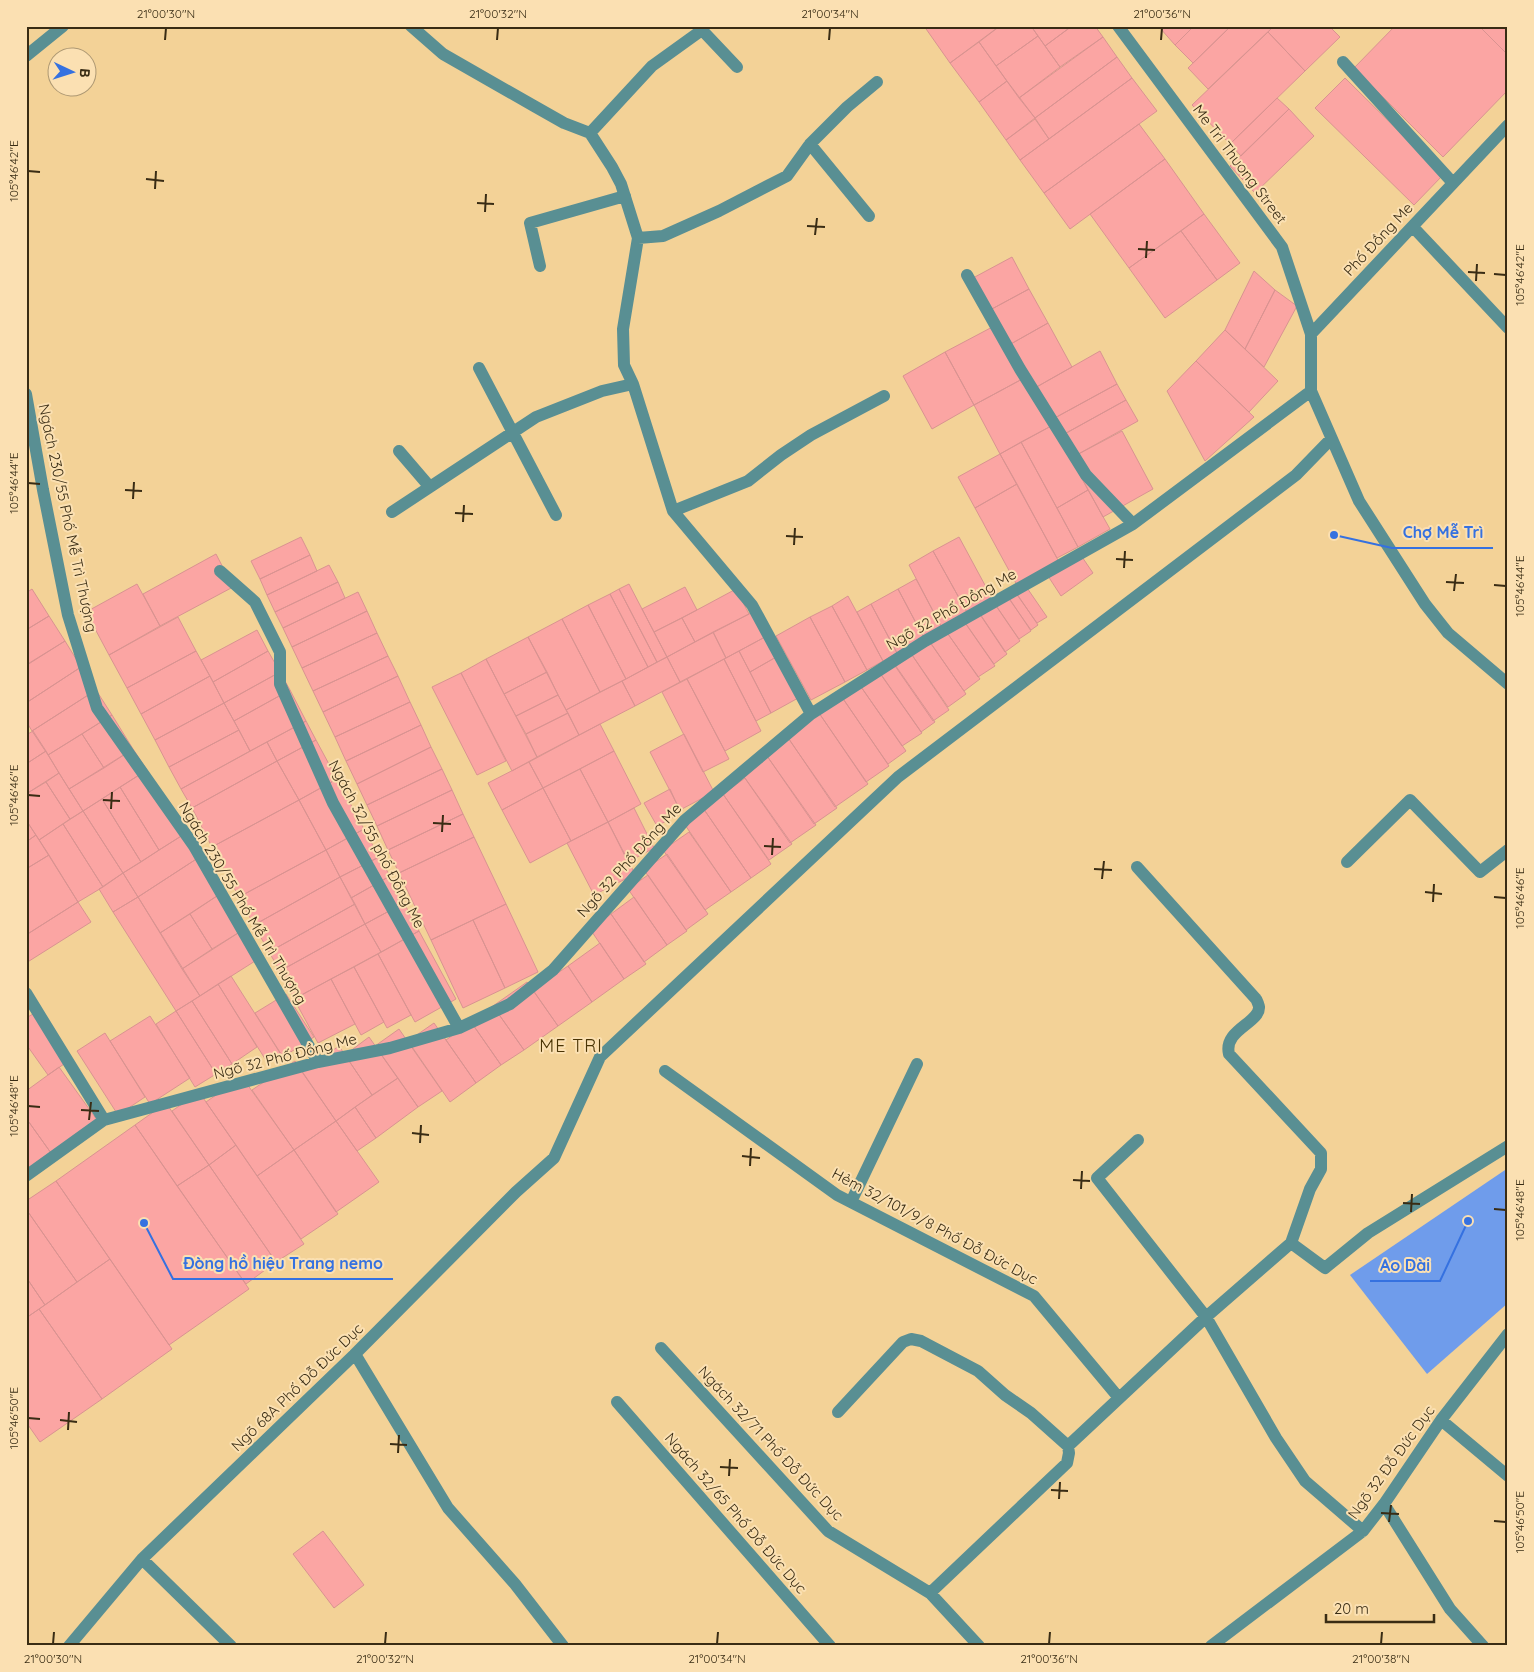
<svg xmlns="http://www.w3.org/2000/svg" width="1534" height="1672" font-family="Quicksand,sans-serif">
<rect width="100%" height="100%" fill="#f3d297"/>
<path fill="#6f9ceb" d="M1508 1168V1303L1427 1374 1350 1275Z"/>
<path fill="#fba5a3" stroke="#d99391" d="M924 26H995L997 28 950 63Z
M1000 26H1031L1038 36 996 66 979 42Z
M1031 26H1072L1045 46Z
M1072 26H1095L1103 37 1060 67 1045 46Z
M1162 26H1194L1175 45 1160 28Z
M1194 26H1231L1193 63 1175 45Z
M1231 26H1274L1208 89 1188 68Z
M1274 26H1329L1340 37 1305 71 1268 32Z
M1395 26H1479L1508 55V90L1443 157 1354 68Z
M1479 26H1508V55Z
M1268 32 1305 71 1230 144 1192 105Z
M1038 36 1060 67 1019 98 996 66Z
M1103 37 1117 57 1035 118 1019 98Z
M979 42 1007 81 979 102 950 63Z
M1117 57 1132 78 1049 139 1035 118Z
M1132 78 1157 111 1044 193 1020 160Z
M1345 78 1443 175 1414 205 1315 108Z
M1007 81 1035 118 1006 140 979 102Z
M1277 98 1289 109 1241 156 1230 144Z
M1289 109 1314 136 1255 193 1230 166Z
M1035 119 1049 139 1020 160 1006 140Z
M1139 124 1165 159 1070 229 1044 193Z
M1165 159 1204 214 1129 268 1090 214Z
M1204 214 1240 263 1217 280 1181 231Z
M1181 231 1217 280 1165 318 1129 268Z
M1012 257 1029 289 990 310 973 278Z
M1254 271 1275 290 1245 349 1225 330Z
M1029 289 1048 323 1009 345 990 310Z
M1275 290 1297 306 1264 367 1245 349Z
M1048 323 1072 367 1033 389 1009 345Z
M998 324 1026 377 974 405 945 352Z
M1225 330 1278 381 1249 412 1196 361Z
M1100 351 1117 384 1051 420 1033 389Z
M945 352 974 405 932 429 903 376Z
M1196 361 1254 417 1205 461 1167 391Z
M1026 377 1053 425 1000 454 974 405Z
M1117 384 1126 400 1059 437 1051 420Z
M1126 400 1138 421 1071 458 1059 437Z
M1053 425 1088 490 1057 508 1021 442Z
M1122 431 1153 489 1103 517 1071 458Z
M1021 442 1078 547 1057 558 1000 454Z
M1000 454 1017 484 975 508 958 477Z
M1017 484 1060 564 1018 587 975 508Z
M1088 490 1110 529 1078 547 1057 508Z
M301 537 310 555 260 579 251 561Z
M959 537 993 600 968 614 933 551Z
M933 551 968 614 942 628 909 565Z
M216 554 233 587 160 626 143 594Z
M1080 554 1093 573 1061 596 1048 576Z
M310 555 317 571 267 595 260 579Z
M329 565 338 582 275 612 267 595Z
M916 579 942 628 924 638 898 589Z
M338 582 345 598 283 628 275 612Z
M137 584 160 626 109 655 86 612Z
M629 584 667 657 657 662 619 589Z
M1025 585 1047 617 1037 623 1015 592Z
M685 587 697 610 654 632 642 609Z
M32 589 49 616 26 630V593Z
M619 589 657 662 648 667 610 594Z
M736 589 749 614 695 642 682 618Z
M898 589 924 638 897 653 871 604Z
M1015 591 1038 625 1031 630 1007 596Z
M358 592 367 611 292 647 283 628Z
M610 594 648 667 626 679 588 605Z
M1007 595 1031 631 1019 639 995 604Z
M848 596 883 661 867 670 832 606Z
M994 603 1020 641 1005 652 979 613Z
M871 604 897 653 883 661 857 612Z
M588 605 626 679 600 692 562 619Z
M832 606 867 670 845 682 810 617Z
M367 611 377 633 302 668 292 647Z
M978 611 1007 654 994 664 964 621Z
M753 612 765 637 726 658 713 632Z
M49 616 65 641 27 665 26 630Z
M178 617 196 651 127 688 109 655Z
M810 617 845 682 811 700 776 636Z
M682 618 695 642 667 657 654 632Z
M562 619 600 692 566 710 528 637Z
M963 620 995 666 978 677 946 631Z
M257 630 268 651 213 682 201 660Z
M945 630 980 679 964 691 929 641Z
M713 632 726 658 680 682 667 657Z
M377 633 388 656 313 691 302 668Z
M528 637 547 672 504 694 486 659Z
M765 637 778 656 750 672 739 651Z
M928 639 966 694 948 707 910 652Z
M65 641 81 667 26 703V665Z
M196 651 210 676 141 714 127 688Z
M268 651 280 672 224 703 213 682Z
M739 651 771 713 756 721 724 659Z
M910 652 949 710 933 721 893 663Z
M388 656 398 676 323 712 313 691Z
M778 656 800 697 771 713 750 672Z
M667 657 680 682 635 706 622 681Z
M486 659 537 757 512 771 461 673Z
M724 659 761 731 725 751 687 679Z
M893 662 935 722 921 732 879 672Z
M81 667 96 690 32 731 26 721V703Z
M878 670 922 733 902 746 859 684Z
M280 672 290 690 234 721 224 703Z
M547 672 558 695 516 716 504 694Z
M461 673 506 761 477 775 432 687Z
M210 676 224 703 155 740 141 714Z
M398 676 410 702 335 737 323 712Z
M687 679 729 759 703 772 662 692Z
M622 681 635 706 579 735 566 710Z
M859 684 906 751 888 764 841 696Z
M96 690 112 715 48 755 32 731Z
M290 690 306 721 250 751 234 721Z
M558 695 568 713 526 734 516 716Z
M842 697 889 766 866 782 819 713Z
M410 702 421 725 346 761 335 737Z
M224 703 239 730 169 767 155 740Z
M568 713 579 735 537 757 526 734Z
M819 713 868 784 835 807 787 736Z
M112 715 133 749 104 768 82 734Z
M306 721 316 740 277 761 267 742Z
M600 724 614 751 543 788 529 762Z
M421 725 431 747 357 784 346 761Z
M239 730 250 751 181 789 169 767Z
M33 731 46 751 26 764V735Z
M82 734 104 768 69 789 48 755Z
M684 734 714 792 680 810 650 752Z
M788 738 837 808 814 824 767 756Z
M316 740 337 779 299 800 277 761Z
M267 742 277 761 192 808 181 789Z
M431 747 442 769 367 805 357 784Z
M133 749 147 770 83 811 69 789Z
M46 751 59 773 26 794V764Z
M614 751 641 804 608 822 580 769Z
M767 756 816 825 790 843 742 774Z
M277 761 299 800 212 847 192 808Z
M529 762 543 788 502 810 488 783Z
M442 769 452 790 377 826 367 805Z
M580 769 608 822 571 841 543 788Z
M147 770 186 833 159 850 120 787Z
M59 773 83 811 70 819 46 782Z
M745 778 792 844 769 860 723 794Z
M337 779 364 829 326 850 299 800Z
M46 782 70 819 39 840 26 820V794Z
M120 787 159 850 141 862 102 799Z
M543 788 571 841 530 863 502 810Z
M670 789 681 813 657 826 644 803Z
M452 790 463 814 388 850 377 826Z
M723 794 771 864 751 878 703 808Z
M102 799 141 862 123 873 83 811Z
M299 800 326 850 239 897 212 847Z
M634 808 654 848 628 862 608 822Z
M703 808 751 878 731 892 683 822Z
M83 811 123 873 103 887 63 824Z
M463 814 474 837 399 873 388 850Z
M26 820 36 835 26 842Z
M608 822 635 874 594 895 567 843Z
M63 824 103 887 78 902 39 840Z
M364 829 379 857 340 877 326 850Z
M689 832 731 892 705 910 663 850Z
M186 833 201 856 138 897 123 873Z
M36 835 49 855 26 869V842Z
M474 837 506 904 431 940 399 873Z
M326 850 340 877 254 925 239 897Z
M667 854 708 914 686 930 644 870Z
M49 855 78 902 26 935V869Z
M201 856 223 892 160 933 138 897Z
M379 857 390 876 351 898 340 877Z
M123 873 138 897 113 912 99 889Z
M648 875 687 931 667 945 628 889Z
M390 876 404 903 365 924 351 898Z
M340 877 355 904 269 952 254 925Z
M223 892 246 928 212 949 190 914Z
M138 897 200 996 176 1011 113 912Z
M634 897 667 945 644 962 611 914Z
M78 902 91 922 26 963V935Z
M404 903 419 931 381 952 365 924Z
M355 904 365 924 280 971 269 952Z
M506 904 538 972 505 988 473 920Z
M190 914 212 949 182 969 160 933Z
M611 914 646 964 624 979 590 929Z
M473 920 505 988 463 1008 431 940Z
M365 924 381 952 294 999 280 971Z
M246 928 263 956 200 996 182 969Z
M419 931 456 999 415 1022 378 954Z
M600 943 624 979 592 1002 568 966Z
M378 954 411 1015 387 1028 354 967Z
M568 966 592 1002 558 1026 533 990Z
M354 967 384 1022 361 1035 331 979Z
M231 976 280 1053 267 1062 218 984Z
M331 979 355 1024 318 1043 294 999Z
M527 982 558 1026 524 1050 493 1006Z
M218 984 257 1047 232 1064 192 1001Z
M286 994 314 1037 283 1057 255 1013Z
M192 1001 232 1064 216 1074 176 1011Z
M493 1006 524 1050 501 1065 471 1022Z
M176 1011 216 1074 195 1087 156 1024Z
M33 1014 67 1062 48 1075 26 1044V1018Z
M150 1016 190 1078 150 1104 110 1041Z
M471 1022 501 1065 476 1083 446 1040Z
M434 1023 476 1083 450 1102 408 1041Z
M399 1029 442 1091 418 1107 375 1046Z
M105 1033 145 1097 118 1115 77 1051Z
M369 1037 398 1078 372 1095 345 1055Z
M339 1046 372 1095 336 1121 302 1072Z
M295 1061 336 1121 294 1150 252 1090Z
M59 1067 97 1120 51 1153 26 1118V1091Z
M242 1077 294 1150 257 1176 206 1102Z
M398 1078 418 1107 376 1138 355 1107Z
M199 1092 236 1145 209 1165 172 1111Z
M166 1103 209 1165 177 1186 135 1125Z
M355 1107 376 1138 357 1151 336 1121Z
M26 1118 51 1153 26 1171Z
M336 1121 379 1182 336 1212 294 1150Z
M135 1125 249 1289 169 1345 56 1181Z
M236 1145 304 1244 276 1262 209 1165Z
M294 1150 338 1214 301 1239 257 1176Z
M209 1165 276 1262 246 1284 177 1186Z
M56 1181 110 1259 77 1282 26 1209V1201Z
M26 1209 77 1282 45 1305 26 1277Z
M110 1259 172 1349 102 1399 39 1309Z
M26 1277 45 1305 26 1318Z
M39 1309 102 1399 40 1442 26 1422V1318Z
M323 1531 364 1585 334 1608 293 1554Z"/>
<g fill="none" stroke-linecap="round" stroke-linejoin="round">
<path stroke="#598f93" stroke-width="12" d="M411 26 443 54 534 106 564 123 590 133 612 167 621 184 638 238 623 329 624 365 633 384 673 511 752 605 811 714
M1118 26 1282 247 1311 334
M702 30 737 67
M26 56 63 26
M1343 62 1453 183
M1508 125 1311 334V391L1359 501 1425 604 1448 633 1508 684
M590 133 652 66 702 30 699 26
M810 144 869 216
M1413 227 1508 328
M638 238 663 236 719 211 787 176 810 144 847 107 877 82
M540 266 530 223 625 196
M967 275 1020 369 1086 475 1133 524
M479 368 556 515
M26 394 43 490 68 615 97 708 194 846 318 1062
M399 451 429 486
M673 511 748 481 781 455 811 435 884 396
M392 512 536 417 602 391 633 384
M220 571 255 602 280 652V684L333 803 459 1028
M1347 862 1410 800 1480 872 1508 850
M26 993 104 1120
M665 1071 837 1195 1034 1296 1119 1398
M1138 1140 1097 1178 1206 1317 1276 1438 1305 1481 1363 1531
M26 1176 104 1120 318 1062 390 1048 459 1028 510 1004 553 970 685 820 811 714 925 641 1133 524 1311 391
M851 1202 917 1064
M1291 1243 1325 1268 1368 1233 1508 1146
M661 1348 828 1531 930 1593 979 1646
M355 1354 448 1508 515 1584 563 1646
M617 1402 830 1646
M838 1412 903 1342 911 1339 921 1341 978 1371 1005 1395 1031 1413 1068 1446
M1441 1420 1508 1476
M1068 1446 1206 1317 1291 1243 1310 1189 1321 1169V1153L1229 1054C1223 1030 1260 1023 1259 1007 1259 1006 1257 1000 1256 999L1137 867
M1384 1504 1450 1609 1483 1646
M142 1559 231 1646
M930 1593 1067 1463 1069 1453 1068 1446
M69 1646 142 1559 355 1354 516 1192 554 1158 600 1057 898 777 1296 475 1331 439
M1211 1646 1363 1531 1384 1504 1441 1420 1508 1334"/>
</g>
<path fill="none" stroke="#392c14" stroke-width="2" d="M165 40 166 28M497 40 498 28M829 40 830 28M1161 40 1162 28M28 171 40 172M146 179 164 181M155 189 156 171M477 203 494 204M485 212 486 194M807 226 825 227M815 235 817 218M1138 249 1155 250M1146 258 1147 241M1468 272 1485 273M1494 274 1506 275M1476 281 1477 264M28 483 40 484M125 490 142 491M133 499 134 482M455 513 473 514M463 522 464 505M786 536 803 537M794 545 795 528M1116 559 1133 560M1124 568 1125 551M1446 582 1464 583M1494 585 1506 586M1454 591 1456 574M28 795 40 796M103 800 120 801M111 809 112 792M433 823 451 824M442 832 443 815M764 846 781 847M772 855 773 838M1094 869 1112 870M1102 879 1104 861M1425 892 1442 894M1494 897 1506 898M1433 902 1434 884M28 1106 40 1107M81 1110 99 1111M89 1120 91 1102M412 1133 429 1135M420 1143 421 1125M742 1156 760 1158M750 1166 751 1148M1073 1180 1090 1181M1081 1189 1082 1171M1403 1203 1420 1204M1494 1209 1506 1210M1411 1212 1412 1194M28 1418 40 1419M60 1420 77 1422M68 1430 69 1412M390 1444 407 1445M398 1453 399 1435M720 1467 738 1468M729 1476 730 1459M1051 1490 1068 1491M1059 1499 1060 1482M1381 1513 1399 1514M1494 1521 1506 1522M1389 1522 1391 1505M53 1644 54 1632M385 1644 386 1632M717 1644 718 1632M1049 1644 1050 1632M1381 1644 1382 1632"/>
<g text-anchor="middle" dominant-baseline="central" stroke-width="4" stroke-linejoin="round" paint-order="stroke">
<g font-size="15" fill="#392c14" stroke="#fbe0b2">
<text transform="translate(1240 164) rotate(53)">Me Tri Thuong Street</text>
<text transform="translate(1378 239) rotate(-47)">Phố Đồng Me</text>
<text transform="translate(68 518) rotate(78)">Ngách 230/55 Phố Mễ Trì Thượng</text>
<text transform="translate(951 609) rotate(-30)">Ngõ 32 Phố Đồng Me</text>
<text transform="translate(377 844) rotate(62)">Ngách 32/55 phố Đồng Me</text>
<text transform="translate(629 860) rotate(-48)">Ngõ 32 Phố Đồng Me</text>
<text transform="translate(243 903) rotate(59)">Ngách 230/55 Phố Mễ Trì Thượng</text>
<text transform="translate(285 1056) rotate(-14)">Ngõ 32 Phố Đồng Me</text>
<text transform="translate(935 1226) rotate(28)">Hẻm 32/101/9/8 Phố Đỗ Đức Dục</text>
<text transform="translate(297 1387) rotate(-44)">Ngõ 68A Phố Đỗ Đức Dục</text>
<text transform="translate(771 1443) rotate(47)">Ngách 32/71 Phố Đỗ Đức Dục</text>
<text transform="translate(1391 1462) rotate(-54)">Ngõ 32 Đỗ Đức Dục</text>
<text transform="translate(736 1513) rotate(49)">Ngách 32/65 Phố Đỗ Đức Dục</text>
</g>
<g font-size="18" letter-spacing="1" fill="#4a3404" stroke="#fbe0b2">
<text x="571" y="1045">ME TRI</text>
</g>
</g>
<path fill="none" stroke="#3571e0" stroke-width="2" d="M1334 535L1392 548H1493M144 1223L173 1279H393M1468 1221L1440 1281H1370"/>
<g fill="#3571e0" stroke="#fbe0b2" stroke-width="2">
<circle cx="1334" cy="535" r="5"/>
<circle cx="144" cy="1223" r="5"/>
<circle cx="1468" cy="1221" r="5"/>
</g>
<g font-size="16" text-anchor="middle" font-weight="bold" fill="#3571e0" stroke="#fbe0b2" stroke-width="4" stroke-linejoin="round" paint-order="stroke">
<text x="1443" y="538">Chợ Mễ Trì</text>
<text x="283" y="1269">Đòng hồ hiệu Trang nemo</text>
<text x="1405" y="1271">Ao Dài</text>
</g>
<rect width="1534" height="1672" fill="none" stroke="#fbe0b2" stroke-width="55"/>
<g transform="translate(72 72) rotate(94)"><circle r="24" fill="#fbe0b2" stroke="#ad9873"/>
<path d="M0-4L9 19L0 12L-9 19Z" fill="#3571e0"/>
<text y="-8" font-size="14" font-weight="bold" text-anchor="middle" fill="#392c14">B</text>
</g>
<path d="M1326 1614v8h108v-8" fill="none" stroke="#392c14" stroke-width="2.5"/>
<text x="1334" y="1614" font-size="15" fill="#392c14" stroke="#fbe0b2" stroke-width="4" paint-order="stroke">20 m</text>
<rect x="28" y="28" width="1478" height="1616" fill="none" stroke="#392c14" stroke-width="2"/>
<g font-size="12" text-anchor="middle" fill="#392c14">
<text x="166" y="18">21°00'30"N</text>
<text x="498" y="18">21°00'32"N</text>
<text x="830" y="18">21°00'34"N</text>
<text x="1162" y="18">21°00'36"N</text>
<text transform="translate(14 171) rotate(-90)" y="4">105°46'42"E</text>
<text transform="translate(1520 275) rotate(-90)" y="4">105°46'42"E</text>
<text transform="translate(14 483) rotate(-90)" y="4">105°46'44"E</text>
<text transform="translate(1520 586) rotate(-90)" y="4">105°46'44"E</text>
<text transform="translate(14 795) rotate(-90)" y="4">105°46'46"E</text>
<text transform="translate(1520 898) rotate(-90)" y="4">105°46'46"E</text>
<text transform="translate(14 1106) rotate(-90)" y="4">105°46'48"E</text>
<text transform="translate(1520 1210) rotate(-90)" y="4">105°46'48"E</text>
<text transform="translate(14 1418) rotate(-90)" y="4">105°46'50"E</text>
<text transform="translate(1520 1522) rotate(-90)" y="4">105°46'50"E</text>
<text x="53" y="1663">21°00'30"N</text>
<text x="385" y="1663">21°00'32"N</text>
<text x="717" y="1663">21°00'34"N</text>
<text x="1049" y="1663">21°00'36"N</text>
<text x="1381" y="1663">21°00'38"N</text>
</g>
</svg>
